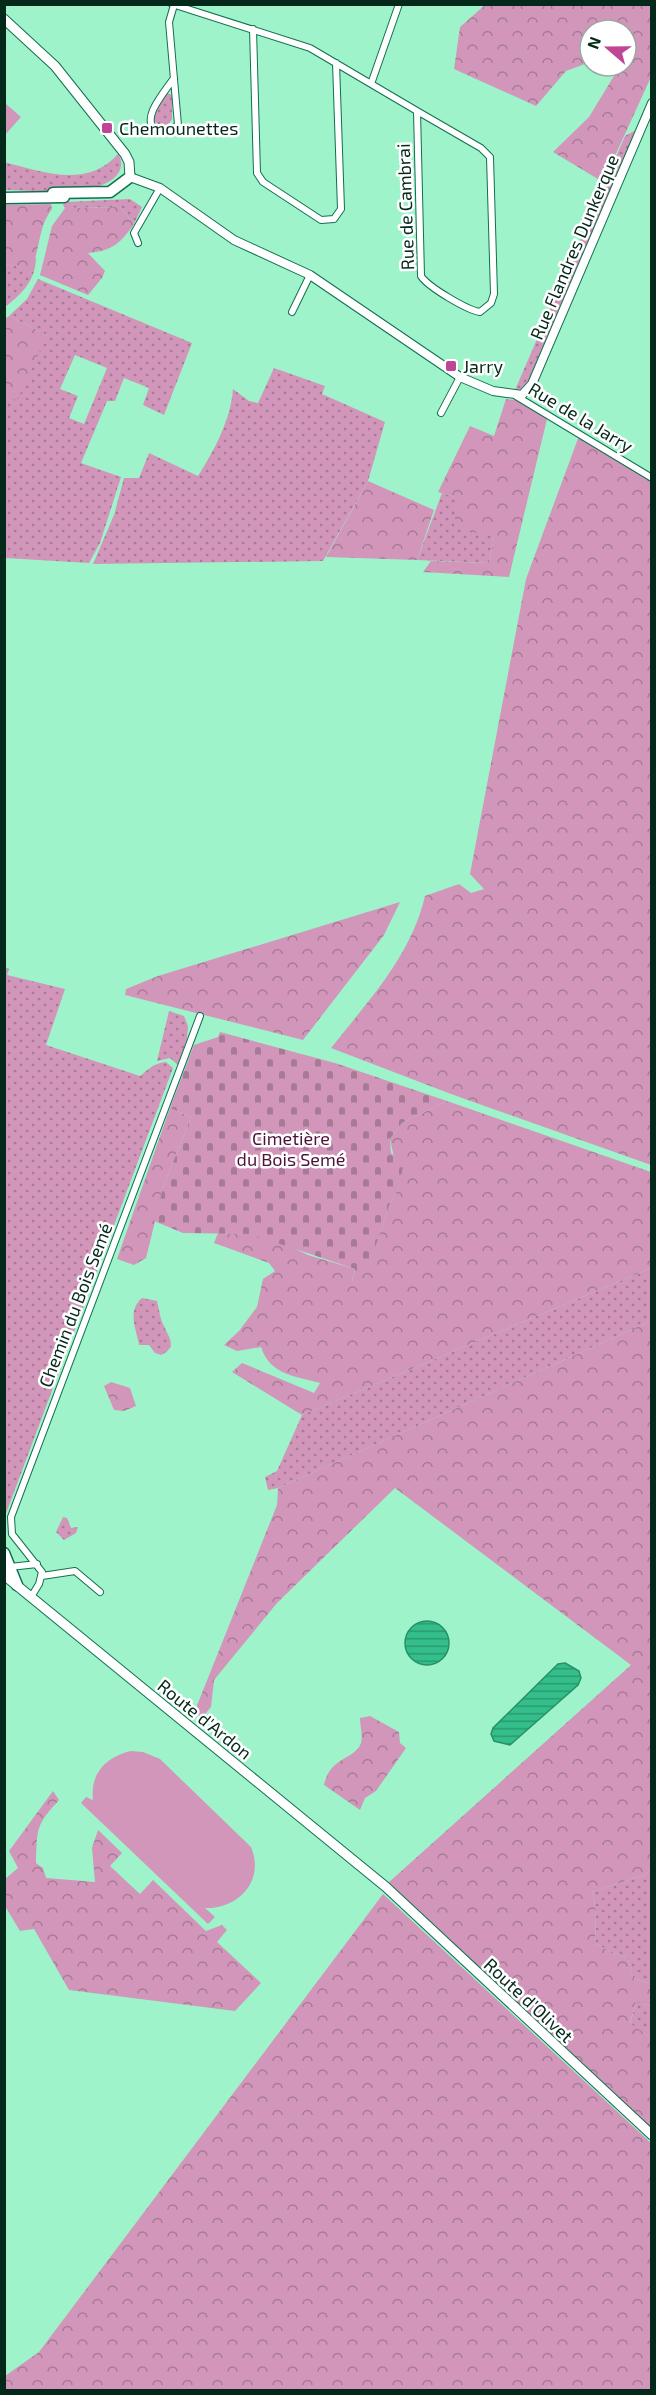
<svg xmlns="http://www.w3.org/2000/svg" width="656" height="2395" font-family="'Exo 2',sans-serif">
<defs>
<pattern id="grass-dots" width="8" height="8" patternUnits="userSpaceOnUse" patternTransform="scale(1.5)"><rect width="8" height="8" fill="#d196b9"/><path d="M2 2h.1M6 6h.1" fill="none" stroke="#a77a96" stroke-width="1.8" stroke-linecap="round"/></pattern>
<pattern id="forest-crowns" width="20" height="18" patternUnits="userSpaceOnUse" patternTransform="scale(1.5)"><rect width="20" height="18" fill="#d196b9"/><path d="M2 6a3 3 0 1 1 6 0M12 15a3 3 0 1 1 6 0" fill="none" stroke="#a77a96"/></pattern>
<pattern id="cemetery-stones" width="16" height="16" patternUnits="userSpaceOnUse" patternTransform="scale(1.5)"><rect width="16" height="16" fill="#d196b9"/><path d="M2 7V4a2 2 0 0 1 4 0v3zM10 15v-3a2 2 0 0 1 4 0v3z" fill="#a77a96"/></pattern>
<pattern id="water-rules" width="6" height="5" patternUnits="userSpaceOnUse" patternTransform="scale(1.5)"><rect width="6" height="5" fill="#34be8a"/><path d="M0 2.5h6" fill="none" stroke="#2a9a70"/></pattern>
</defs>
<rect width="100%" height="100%" fill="#9ff3cb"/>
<path fill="url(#grass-dots)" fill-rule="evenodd" d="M167 93 172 95V119L168 125 161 127 153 120 154 111Z
M636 130 528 381 521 389 515 390 625 136Z
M118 154C122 160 122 166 119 172 103 199 33 190 5 190L4 162C43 172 87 189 118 154Z
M130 199 142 207 134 224 120 207 65 208 63 205 65 202Z
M36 256C36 280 23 293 5 307V264L20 267 23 263 32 266Z
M38 279 192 343 164 415 143 405 149 388 124 378 115 401H107L81 463 121 477 100 543 89 563 5 558 4 393 9 394 47 335 9 316 27 299ZM75 355 107 368 84 424 69 418 78 396 60 389Z
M274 368 325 386 322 394 385 422 368 481 323 561 93 564 114 515 124 478H139L149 453 198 476C214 451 231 419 233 389L249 401 258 403Z
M442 493 458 498 494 537 489 563 417 560Z
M5 967 9 969 7 975 65 989 46 1045 140 1076C149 1069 154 1063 166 1062L173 1068 5 1516Z
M169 1011 184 1016 188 1026 187 1039 178 1065 170 1058 157 1061Z
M651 1268V1321L278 1488 268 1490 265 1477 277 1471 302 1415Z
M142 1298 157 1301C159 1309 160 1319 164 1326 169 1338 178 1347 161 1355L155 1353 149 1345H139C136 1328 127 1311 142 1298Z
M63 1517 67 1518 71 1528 78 1527 76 1533 64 1540 56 1532Z
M651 1865V1984L633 1978 628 1959 595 1944 596 1910 592 1892 647 1874Z
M636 2002 651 2006V2038L630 2024Z"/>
<path fill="url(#forest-crowns)" d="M485 5H651V77L603 182 553 152 589 117 620 66H626V30H590V62L566 71 536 106 454 69 460 27Z
M51 204 52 209C37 228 41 252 29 272L23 264 20 267 5 264V205Z
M120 207 134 224C121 243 112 251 88 253L105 271 102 278 88 295 40 275 52 226 65 208Z
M9 316 47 335 17 401 5 393V319Z
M506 399 516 400 547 419 509 577 423 572 431 561 489 563 494 537 454 527 458 498 438 492 470 426 494 436Z
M579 436 651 481V1165L451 1094 331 1048C369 1000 411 956 425 896L459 884 471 893 484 889 470 874 526 579Z
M368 481 434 510 417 560 326 557Z
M400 902 384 935 303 1040 125 995 126 989 158 976Z
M447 1101 651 1172V1268L302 1415 232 1372 242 1363 314 1393 320 1383C295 1376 270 1375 261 1347L237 1351 224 1345 239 1331 257 1307 263 1279 275 1271 269 1263 214 1243 218 1233 250 1234 277 1240 308 1255 355 1269 352 1281 367 1271 389 1206 400 1185 390 1139 402 1123Z
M170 1108 191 1117 164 1185 146 1258 134 1265 117 1259Z
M651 1321V1865L647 1874 592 1892 596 1910 595 1944 628 1959 633 1978 651 1984V2006L636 2002 630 2023 651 2038V2129L388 1883 631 1665 395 1488 277 1603 214 1680 211 1707 200 1720 196 1708 277 1505 278 1488Z
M111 1382 130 1388 136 1406 124 1411 114 1410 104 1386Z
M370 1716 399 1732 400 1743 406 1748 376 1791 365 1798 360 1810 324 1785C330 1756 355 1760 361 1743 363 1736 360 1725 360 1718Z
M53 1791 59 1800C36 1825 37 1828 36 1863L43 1868 46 1878 95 1882 92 1848 98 1830 122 1853 110 1866 140 1894 153 1880 206 1931 222 1925 227 1930 217 1942 261 1983 235 2011 69 1990 34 1929 20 1931 5 1906V1879L18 1868 9 1851Z
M383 1894 651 2143V2390H5V2376L39 2352Z"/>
<path fill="url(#cemetery-stones)" d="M220 1032 335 1063 447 1101 402 1123 390 1139 391 1153 403 1164 400 1185 389 1206 367 1272 352 1282 355 1269 250 1234 183 1233 154 1221 164 1185 191 1117 170 1108 194 1045 218 1037Z"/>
<path fill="#d196b9" d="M6 104 21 117 5 135 4 105Z
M131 1751 143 1752 160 1759 251 1847C265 1880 239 1909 205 1908L215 1917 208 1924 81 1803 86 1797 93 1800C90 1773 106 1757 131 1751Z"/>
<path fill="url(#water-rules)" stroke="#269169" stroke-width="1.5" d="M405 1643a22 22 0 1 1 44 0a22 22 0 1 1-44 0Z
M565 1663 579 1671 581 1678 578 1685 510 1745 494 1741 491 1734 493 1728 558 1664Z"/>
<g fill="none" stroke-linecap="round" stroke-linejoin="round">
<defs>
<path id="minor" d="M172 4 310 48 417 111
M174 5 169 22 178 125C163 139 144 131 153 110 158 99 167 88 174 78
M253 29 257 173 263 182 321 220 334 219 341 209 336 63
M371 84 399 4
M417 111 481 148 490 157 494 294 491 303 480 312C467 310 428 287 421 276Z
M138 243 134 233 160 188
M292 312 310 275
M516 396 652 478
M441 413 460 377
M10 1567 37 1564
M42 1576 75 1571 100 1592
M31 1597 39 1584 42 1572 12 1534 11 1517 200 1016"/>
<path id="tertiary" d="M130 177 160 188 234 240 310 275 460 377 493 391 522 395 532 384 652 103"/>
<path id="secondary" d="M4 19 55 66 125 154 129 162 130 177
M4 1575 386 1887 652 2135"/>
<path id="primary" d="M53 193 110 192 130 177"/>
<path id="trunk" d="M4 198 64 197
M4 1553 17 1585"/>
</defs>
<use href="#minor" stroke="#11704f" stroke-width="8"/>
<use href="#tertiary" stroke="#11704f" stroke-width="10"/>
<use href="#secondary" stroke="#11704f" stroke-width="11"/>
<use href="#primary" stroke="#11704f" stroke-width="13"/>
<use href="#trunk" stroke="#11704f" stroke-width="13"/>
<use href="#minor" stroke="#fff" stroke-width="6"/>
<use href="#tertiary" stroke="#fff" stroke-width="8"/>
<use href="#secondary" stroke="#fff" stroke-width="9"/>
<use href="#primary" stroke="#fff" stroke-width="10"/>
<use href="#trunk" stroke="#fff" stroke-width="10"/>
</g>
<g fill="#bf4596" stroke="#fff" stroke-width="2">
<rect x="101" y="122" width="12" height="12" rx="3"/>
<rect x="445" y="360" width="12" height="12" rx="3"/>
</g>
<g text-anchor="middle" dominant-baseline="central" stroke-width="5" stroke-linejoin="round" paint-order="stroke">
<g font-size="18" fill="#04291b" stroke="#fff" text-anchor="start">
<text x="119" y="128">Chemounettes</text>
<text x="463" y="366">Jarry</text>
</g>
<g font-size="18" fill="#04291b" stroke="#fff">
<text transform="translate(405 207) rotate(-92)">Rue de Cambrai</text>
<text transform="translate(574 247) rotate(-67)">Rue Flandres Dunkerque</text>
<text transform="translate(581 417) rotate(31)">Rue de la Jarry</text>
<text transform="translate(75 1305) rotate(-69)">Chemin du Bois Semé</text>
<text transform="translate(205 1719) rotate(39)">Route d'Ardon</text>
<text transform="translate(529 2000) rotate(43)">Route d'Olivet</text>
</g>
<g font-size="18" fill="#4d123a" stroke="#fff">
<text x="291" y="1138">Cimetière<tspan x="291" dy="21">du Bois Semé</tspan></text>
</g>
</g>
<rect width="656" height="2395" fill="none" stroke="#04291b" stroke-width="12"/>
<g transform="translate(608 48) rotate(290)"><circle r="28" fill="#ffffff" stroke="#9ba9a4" stroke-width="1.5"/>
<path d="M0-4.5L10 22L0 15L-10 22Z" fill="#bf4596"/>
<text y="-9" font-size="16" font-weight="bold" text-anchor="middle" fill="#04291b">N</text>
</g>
</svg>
